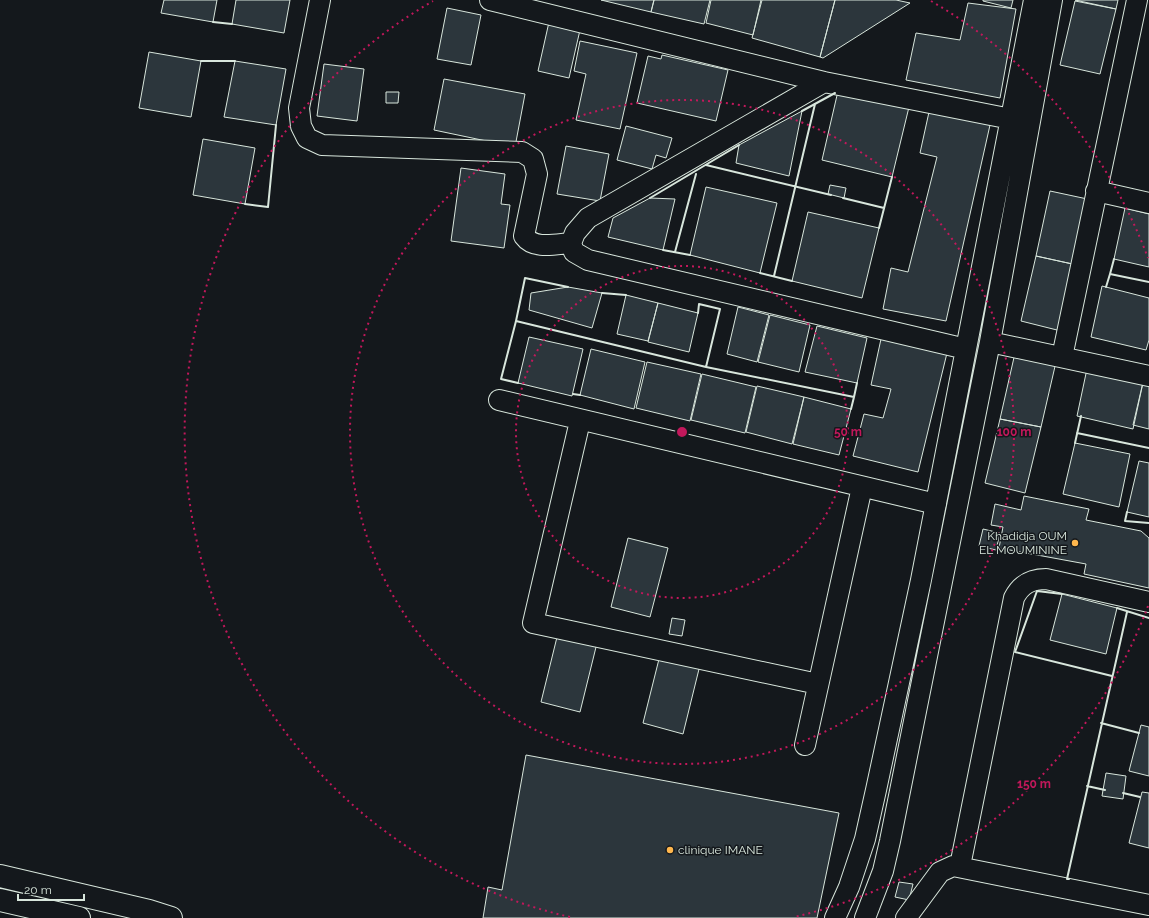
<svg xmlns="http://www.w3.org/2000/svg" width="1149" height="918" font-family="Raleway,sans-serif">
<rect width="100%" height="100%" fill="#14181c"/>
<path fill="#2c363c" stroke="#d8e6dc" d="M164 0H217L213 22 161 13Z
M236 0H290L284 33 232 24Z
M601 0H654L651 12Z
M654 0H710L704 24 651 12Z
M711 0H761L753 35 706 23Z
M762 0H835L820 57 752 38Z
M835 0H896L910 3 823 58 820 57Z
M983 0H1013L1011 8 983 1Z
M1075 0H1118L1116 9Z
M1075 1 1116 9 1100 74 1060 65Z
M968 3 1016 9 1000 98 906 80 916 33 960 40Z
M447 8 481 15 471 65 437 59Z
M549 22 580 30 569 78 538 71Z
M580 41 637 53 620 129 576 120 586 74 574 71Z
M149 52 201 61 191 117 139 108Z
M662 55 728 70 716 121 637 103 648 56 661 59Z
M235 61 286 69 276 125 224 117Z
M324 64 364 69 357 121 317 116Z
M444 79 525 94 515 147 434 130Z
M838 91 909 107 892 177 822 160Z
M386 92H399L398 103H386Z
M802 111 789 176 736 163 739 145Z
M929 112 990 125 946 321 883 309 891 268 908 272 937 157 920 153Z
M626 126 672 138 666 158 656 155 652 169 617 160Z
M203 139 255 148 245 204 193 195Z
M566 146 609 154 600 201 557 194Z
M461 168 505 174 501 204 510 205 504 248 451 241Z
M830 185 846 188 844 198 828 194Z
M706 187 777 203 760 273 690 255Z
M1050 191 1092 200 1077 265 1036 256Z
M650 198 675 199 663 250 608 237 613 218Z
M1125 208 1149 214V267L1114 259Z
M808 212 879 228 862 298 792 281Z
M1036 256 1077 265 1061 331 1021 321Z
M1102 286 1149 298V340L1146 350 1091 337Z
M568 287 602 293 592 328 529 310 531 293Z
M626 295 658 303 648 341 617 334Z
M658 303 698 313 689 352 648 342Z
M738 307 769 315 757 362 727 354Z
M770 315 810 325 799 372 758 362Z
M817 326 867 338 857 383 805 372Z
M529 337 583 349 572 396 518 383Z
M881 339 947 353 918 472 853 456 864 414 883 418 891 389 871 385Z
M591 349 645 362 634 409 580 395Z
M1015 353 1056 362 1041 427 1000 419Z
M647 362 701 374 690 421 636 408Z
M1088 364 1144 378 1133 429 1077 416Z
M702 374 756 387 745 433 691 420Z
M1144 378 1149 379V429L1133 425Z
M757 386 804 397 792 444 746 432Z
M804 397 851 409 839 455 793 444Z
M1000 419 1041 427 1025 493 985 483Z
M1075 443 1130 454 1119 507 1063 494Z
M1139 461 1149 463V517L1127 512Z
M1024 496 1089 509 1086 520 1141 531 1149 538V588L1084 574 1086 564 999 548 1003 527 991 525 995 504 1021 510Z
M983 529 1000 533 996 550 979 546Z
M628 538 668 548 650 617 611 607Z
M1062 594 1117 608 1106 654 1050 640Z
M672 618 685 620 682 636 669 634Z
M558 633 597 643 580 712 541 702Z
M660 655 700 665 683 734 643 723Z
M1141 725 1149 727V776L1129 771Z
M526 755 839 813 817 918H483L488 887 502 890Z
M1106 773 1126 776 1123 799 1102 796Z
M1142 792 1149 793V848L1129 843Z
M899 882 913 884 909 900 895 897Z"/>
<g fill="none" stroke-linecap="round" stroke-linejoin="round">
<defs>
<path id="street" d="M320 0 299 108 301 126 307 138 322 145 522 152 533 159 537 174 524 236C534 250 556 244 571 243
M490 0 824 82 1011 119
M824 82 588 218 575 233 571 243 574 252 588 260 966 349
M1096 191 1149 203
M990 342 1149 376
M1062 357 1137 0
M499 400 936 504
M580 421 533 623 818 684
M805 745 862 487
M960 866 1014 598C1021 584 1031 579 1046 579L1149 602
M835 918 849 887 865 839 876 790 921 580 1034 0
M865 918 883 871 890 841 990 342 1052 0
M906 918 940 872 953 866 1149 905"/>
<path id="primary" d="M0 876 149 911 171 918
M0 900 79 918"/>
</defs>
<use href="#street" stroke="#d8e6dc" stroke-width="22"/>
<use href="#primary" stroke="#d8e6dc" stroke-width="24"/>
<use href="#street" stroke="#14181c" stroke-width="20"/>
<use href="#primary" stroke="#14181c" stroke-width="22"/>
<path stroke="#d8e6dc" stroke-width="2" d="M213 22 232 24
M201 61H235
M802 111 835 93
M706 165 831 195
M650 198 739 145
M843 198 884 208
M245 204 268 207 276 125
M879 228 892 177
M663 250 690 255
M675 252 696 174
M760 273 792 281
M1110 274 1114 259
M774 276 815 104
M568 287 525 278 516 321 706 367 720 309 699 304 698 313
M1106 287 1110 274 1149 282
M602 293 626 295
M516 321 501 379 518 383
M706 367 854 397 851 409
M573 394 580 395
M854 397 857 383
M1077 433 1149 448
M1075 443 1081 416
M1127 512 1125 521 1149 523
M1062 594 1037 591 1015 652 1112 676
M1117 608 1149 618
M1101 723 1139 733
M1087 786 1105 790
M1123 793 1140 797
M1069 879H1067L1127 612"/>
</g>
<g fill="none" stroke="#c2185b" stroke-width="2" stroke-dasharray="2 4">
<circle cx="682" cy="432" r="166"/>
<circle cx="682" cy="432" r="332"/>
<path d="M1148 606A498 498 0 0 1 794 917M570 917A498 498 0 0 1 433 1M931 1A498 498 0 0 1 1148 258"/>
</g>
<g fill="#ffb74d" stroke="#14181c" stroke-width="1.5">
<circle cx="1075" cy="543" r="4"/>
<circle cx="670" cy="850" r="4"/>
</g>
<g text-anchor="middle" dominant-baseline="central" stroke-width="3" stroke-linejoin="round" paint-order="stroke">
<g font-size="12" fill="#d8e6dc" stroke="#14181c" text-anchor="end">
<text x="1067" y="536">Khadidja OUM<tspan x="1067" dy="14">EL MOUMININE</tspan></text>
<text x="678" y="850" text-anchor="start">clinique IMANE</text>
</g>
</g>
<circle cx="682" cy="432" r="6" fill="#c2185b" stroke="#14181c" stroke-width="2"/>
<g font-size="12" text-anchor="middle" font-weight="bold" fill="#c2185b" stroke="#14181c" stroke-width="3" stroke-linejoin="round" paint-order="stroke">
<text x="848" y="436">50 m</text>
<text x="1014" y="436">100 m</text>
<text x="1034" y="788">150 m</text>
</g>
<path d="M18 894v6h66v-6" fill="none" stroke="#d8e6dc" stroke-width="2"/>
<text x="24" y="894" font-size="12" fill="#d8e6dc" stroke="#14181c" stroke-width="3" paint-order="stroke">20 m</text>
</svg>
